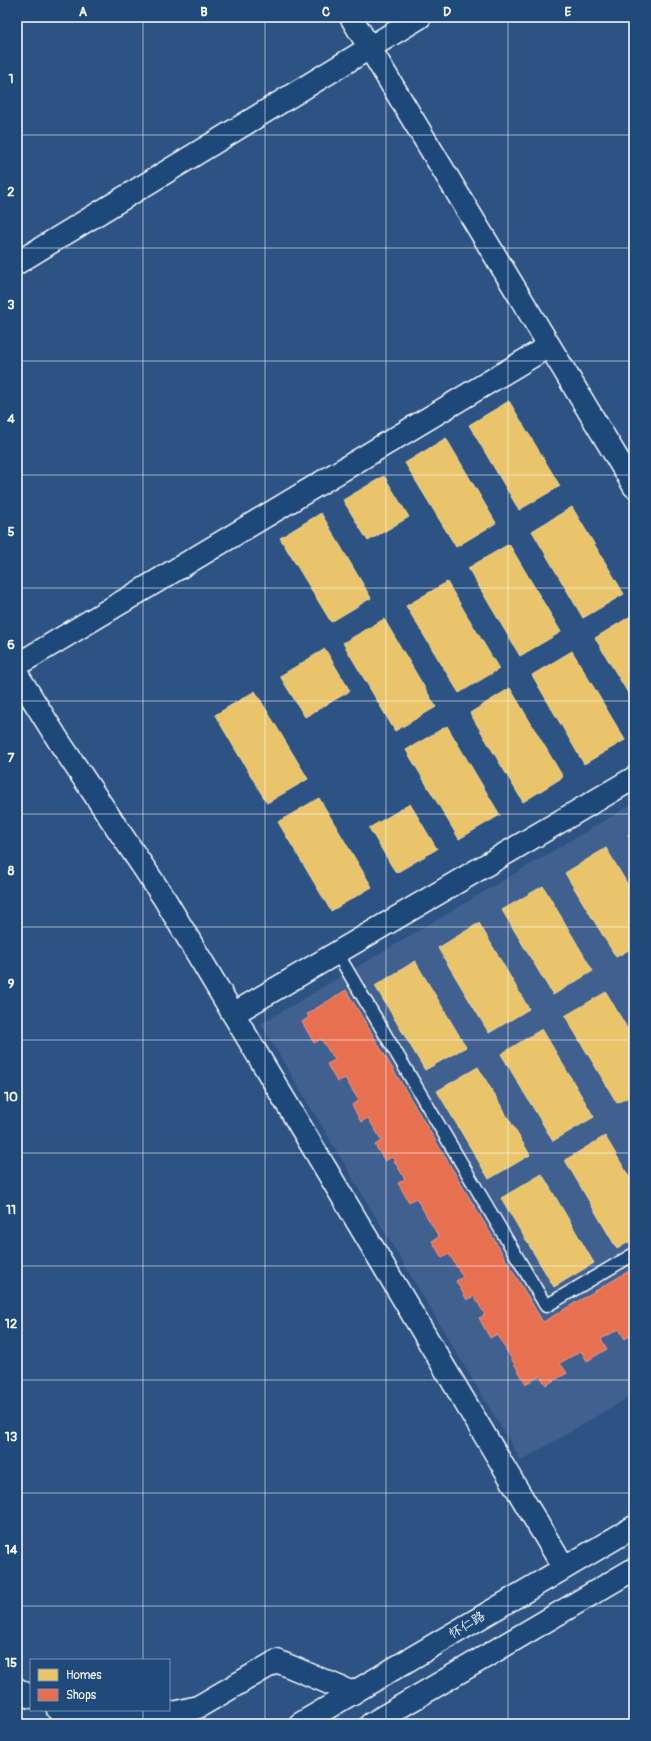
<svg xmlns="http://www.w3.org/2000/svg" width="651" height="1741" font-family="Pangolin,'LXGW WenKai TC',sans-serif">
<rect width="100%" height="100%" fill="#2c5383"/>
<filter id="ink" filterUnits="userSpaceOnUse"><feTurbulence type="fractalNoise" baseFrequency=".025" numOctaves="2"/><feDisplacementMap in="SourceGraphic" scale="8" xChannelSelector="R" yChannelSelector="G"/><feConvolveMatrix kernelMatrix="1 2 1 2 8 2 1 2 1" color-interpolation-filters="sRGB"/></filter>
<g filter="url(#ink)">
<path fill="#406190" d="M634 803V1394L521 1461 261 1024Z"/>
<path fill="#e9c46a" stroke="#f0d697" d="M509 401 560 486 519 510 469 425Z
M446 438 496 523 456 547 405 463Z
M384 476 409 517 368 541 343 500Z
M572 507 624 594 583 618 532 531Z
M321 513 371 598 331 622 280 538Z
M509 544 561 632 520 656 468 568Z
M447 582 499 669 459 693 406 606Z
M634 614V703L595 638Z
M384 619 436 707 395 731 343 643Z
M325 649 350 691 305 717 280 676Z
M572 651 625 740 584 764 532 675Z
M510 688 563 777 523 802 470 713Z
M255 691 308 779 267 803 215 715Z
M447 726 500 815 459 839 406 750Z
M319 798 372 887 331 911 278 822Z
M410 804 437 849 396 873 369 828Z
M634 831V846L628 835Z
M606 848 634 895V947L616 957 565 873Z
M543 886 593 971 553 995 502 910Z
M479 923 529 1009 489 1033 438 948Z
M415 961 466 1047 425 1070 375 986Z
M634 975V988L628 978Z
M606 992 634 1040V1094L617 1103 565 1016Z
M542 1029 594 1117 553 1141 501 1054Z
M478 1067 530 1155 489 1179 437 1091Z
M634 1120V1132L629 1123Z
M605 1136 634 1185V1239L617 1249 565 1160Z
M542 1174 594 1263 554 1287 501 1198Z"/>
<path fill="#e76f51" stroke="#ee9a85" d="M346 990 543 1322 634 1268V1333L625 1339 619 1329 601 1339 607 1349 587 1361 581 1351 560 1363 567 1373 546 1385 540 1376 526 1384 497 1334 490 1338 479 1318 485 1315 474 1296 467 1300 456 1281 463 1277 449 1254 442 1258 432 1241 439 1237 416 1198 409 1202 398 1183 405 1179 392 1157 385 1161 375 1145 382 1141 368 1118 361 1122 352 1105 359 1101 345 1078 337 1082 327 1064 335 1060 321 1039 314 1043 302 1022 309 1017 307 1014Z"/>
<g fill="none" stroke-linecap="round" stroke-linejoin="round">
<defs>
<path id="lane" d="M337 953 546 1306 634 1254"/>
<path id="street" d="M351 17 634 486
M17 263 420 17
M17 665 549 346
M17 674 60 743 164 898 564 1568
M233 1014 634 778
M17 1689 31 1697
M58 1710 65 1713 158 1717 198 1707 277 1661 353 1693"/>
<path id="secondary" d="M300 1724 634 1527
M371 1724 634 1569"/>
</defs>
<use href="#lane" stroke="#fff" stroke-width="15"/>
<use href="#street" stroke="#fff" stroke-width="25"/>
<use href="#secondary" stroke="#fff" stroke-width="25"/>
<use href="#lane" stroke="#1f4a7a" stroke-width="12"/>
<use href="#street" stroke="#1f4a7a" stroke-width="22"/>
<use href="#secondary" stroke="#1f4a7a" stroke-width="22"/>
</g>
</g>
<path fill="none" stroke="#fff" stroke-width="1" stroke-opacity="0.55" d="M143 17V1660M265 17V1724M386 17V1724M508 17V1724M17 135H634M17 248H634M17 361H634M17 475H634M17 588H634M17 701H634M17 814H634M17 927H634M17 1040H634M17 1153H634M17 1266H634M17 1380H634M17 1493H634M17 1606H634M143 1710V1724"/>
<g text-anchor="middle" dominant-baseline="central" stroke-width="4" stroke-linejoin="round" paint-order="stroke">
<g font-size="13" fill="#fff" stroke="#1f4a7a">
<text transform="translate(467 1625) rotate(-31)">怀仁路</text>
</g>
</g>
<rect width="651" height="1741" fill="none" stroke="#1f4a7a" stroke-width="44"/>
<rect x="30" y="1659" width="140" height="52" fill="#1f4a7a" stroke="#7992af"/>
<rect x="38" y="1669" width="20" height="12" fill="#e9c46a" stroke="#7992af"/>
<text x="66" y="1679" font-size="12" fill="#ffffff">Homes</text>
<rect x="38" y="1689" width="20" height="12" fill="#e76f51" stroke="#7992af"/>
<text x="66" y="1699" font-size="12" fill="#ffffff">Shops</text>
<rect x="22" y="22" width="607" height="1697" fill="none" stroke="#fff" stroke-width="1.5"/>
<g font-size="13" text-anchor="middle" font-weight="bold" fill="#fff">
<text x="83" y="16">A</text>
<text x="204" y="16">B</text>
<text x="326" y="16">C</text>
<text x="447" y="16">D</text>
<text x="568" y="16">E</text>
<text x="11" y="83">1</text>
<text x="11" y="196">2</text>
<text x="11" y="309">3</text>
<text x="11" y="423">4</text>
<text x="11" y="536">5</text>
<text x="11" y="649">6</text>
<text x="11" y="762">7</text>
<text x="11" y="875">8</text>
<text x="11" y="988">9</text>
<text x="11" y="1101">10</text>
<text x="11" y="1214">11</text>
<text x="11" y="1328">12</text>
<text x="11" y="1441">13</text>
<text x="11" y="1554">14</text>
<text x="11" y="1667">15</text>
</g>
</svg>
